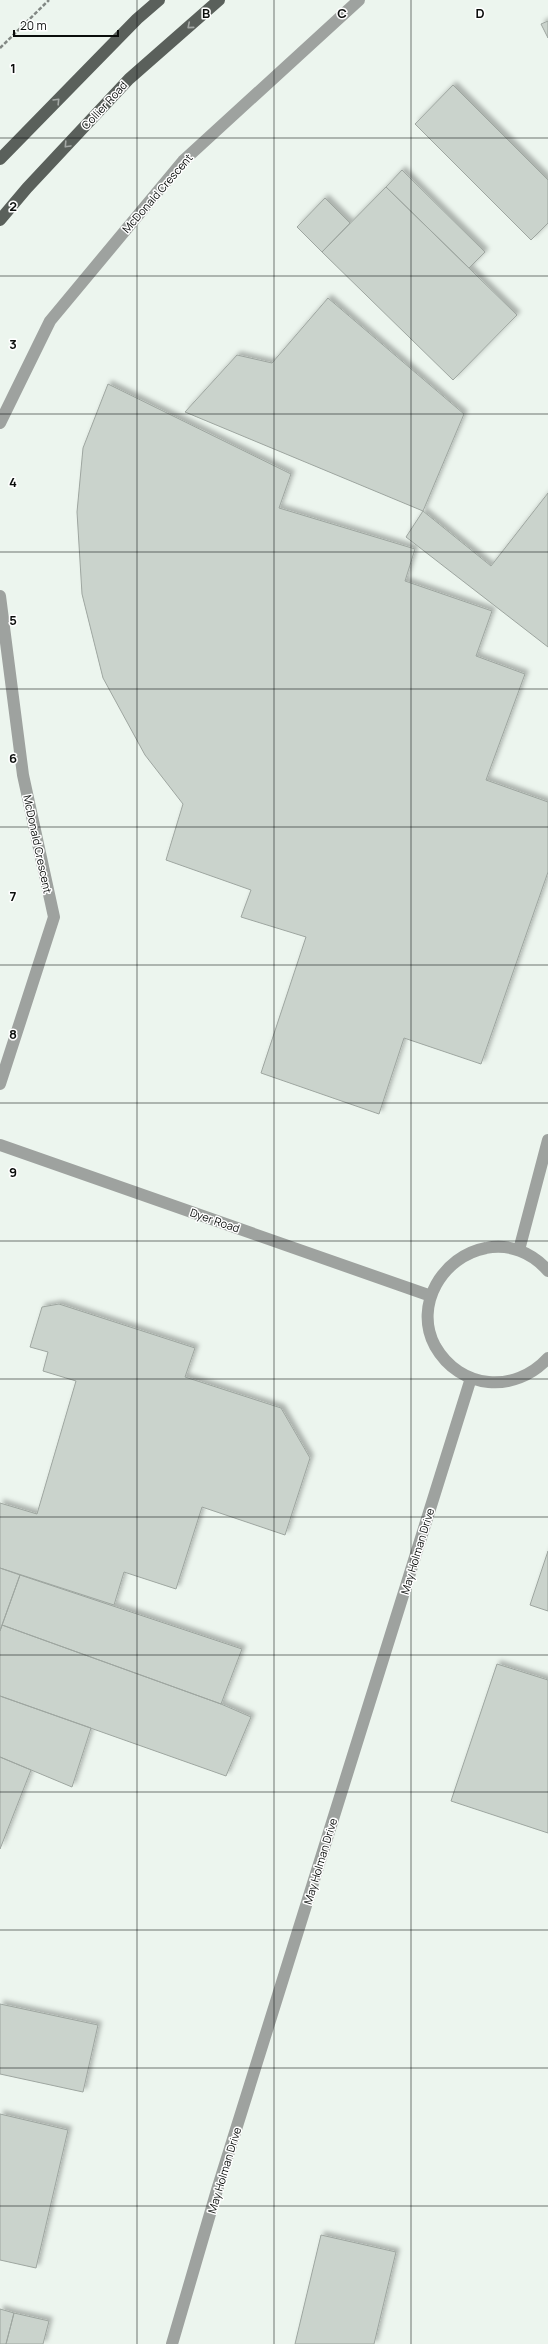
<svg xmlns="http://www.w3.org/2000/svg" width="548" height="2344" font-family="Manrope,sans-serif">
<defs>
<filter id="shadow"><feDropShadow dx="3.5" dy="-3.5" stdDeviation="2" flood-color="#0004"/></filter>
</defs>
<rect width="100%" height="100%" fill="#ecf5ee"/>
<path fill="#cad3cc" stroke="#9ea6a0" filter="url(#shadow)" d="M548 21V38L541 24Z
M453 85 548 180V223L531 240 415 124Z
M402 170 485 252 469 268 386 187Z
M386 187 517 315 453 380 322 252Z
M325 198 350 223 322 252 297 227Z
M328 298 464 414 423 511 185 412 237 355 272 363Z
M108 384 291 474 279 508 415 549 405 581 492 611 476 656 525 674 486 780 548 802V872L481 1064 404 1038 379 1114 261 1073 306 937 241 917 251 890 166 860 183 804 145 755 103 678 82 594 77 512 83 448Z
M548 493V647L406 537 423 511 491 566Z
M59 1304 195 1348 185 1377 281 1408 310 1458 285 1535 202 1507 176 1589 124 1572 114 1605 0 1568V1503L37 1514 76 1381 43 1371 48 1352 30 1347 42 1307Z
M548 1551V1611L530 1605Z
M0 1568 20 1575 0 1631Z
M20 1575 242 1649 221 1704 2 1625Z
M2 1625 221 1704 251 1717 226 1776 0 1696V1631Z
M497 1664 548 1680V1833L451 1801Z
M0 1696 91 1728 72 1787 0 1757Z
M0 1757 31 1770 0 1849Z
M0 2004 98 2025 83 2092 0 2074Z
M0 2114 68 2130 36 2268 0 2260Z
M321 2235 396 2252 374 2344H295Z
M0 2309 14 2313 6 2344H0Z
M14 2313 49 2321 43 2344H6Z"/>
<g fill="none" stroke-linecap="round" stroke-linejoin="round">
<path stroke="#828884" stroke-width="2.5" stroke-dasharray="4 2" stroke-linecap="butt" d="M0 48 49 0"/>
<path stroke="#9ea29f" stroke-width="12" d="M0 423 50 321 183 161 359 0
M0 596 23 775 54 917 0 1084
M0 1145 431 1296
M519 1250 548 1140
M548 1271C533 1253 509 1243 486 1248 443 1256 413 1305 435 1346 460 1390 515 1394 548 1358
M172 2344 217 2190 471 1378"/>
<path stroke="#5a605b" stroke-width="12" d="M0 159 137 19 159 0
M0 220 27 188 129 79 219 0"/>
</g>
<defs><path id="oneway-chevron" d="M-2-3.5L2.5 0L-2 3.5" fill="none" stroke-width="1.6" stroke-linecap="round" stroke-linejoin="round"/></defs>
<g stroke="#a4a8a5">
<use href="#oneway-chevron" transform="translate(190 26) rotate(139)"/>
<use href="#oneway-chevron" transform="translate(57 101) rotate(-46)"/>
<use href="#oneway-chevron" transform="translate(67 145) rotate(133)"/>
</g>
<path fill="none" stroke="#0a0d0b" stroke-width="1" stroke-opacity="0.55" d="M137 0V2344M274 0V2344M411 0V2344M0 138H548M0 276H548M0 414H548M0 552H548M0 689H548M0 827H548M0 965H548M0 1103H548M0 1241H548M0 1379H548M0 1517H548M0 1655H548M0 1792H548M0 1930H548M0 2068H548M0 2206H548"/>
<g text-anchor="middle" dominant-baseline="central" stroke-width="3" stroke-linejoin="round" paint-order="stroke">
<g font-size="11" fill="#0a0d0b" stroke="#fff">
<text transform="translate(104 105) rotate(-47)">Collier Road</text>
<text transform="translate(157 193) rotate(-49)">McDonald Crescent</text>
<text transform="translate(38 844) rotate(78)">McDonald Crescent</text>
<text transform="translate(215 1220) rotate(19)">Dyer Road</text>
<text transform="translate(417 1551) rotate(-73)">May Holman Drive</text>
<text transform="translate(320 1861) rotate(-73)">May Holman Drive</text>
<text transform="translate(224 2170) rotate(-73)">May Holman Drive</text>
</g>
</g>
<g font-size="13" text-anchor="middle" font-weight="bold" fill="#0a0d0b" stroke="#fff" stroke-width="3" stroke-linejoin="round" paint-order="stroke">
<text x="206" y="18">B</text>
<text x="342" y="18">C</text>
<text x="480" y="18">D</text>
<text x="13" y="73">1</text>
<text x="13" y="211">2</text>
<text x="13" y="349">3</text>
<text x="13" y="487">4</text>
<text x="13" y="625">5</text>
<text x="13" y="763">6</text>
<text x="13" y="901">7</text>
<text x="13" y="1039">8</text>
<text x="13" y="1177">9</text>
</g>
<path d="M14 30v6h104v-6" fill="none" stroke="#0a0d0b" stroke-width="2"/>
<text x="20" y="30" font-size="12" fill="#0a0d0b" stroke="#ffffff" stroke-width="3" paint-order="stroke">20 m</text>
</svg>
